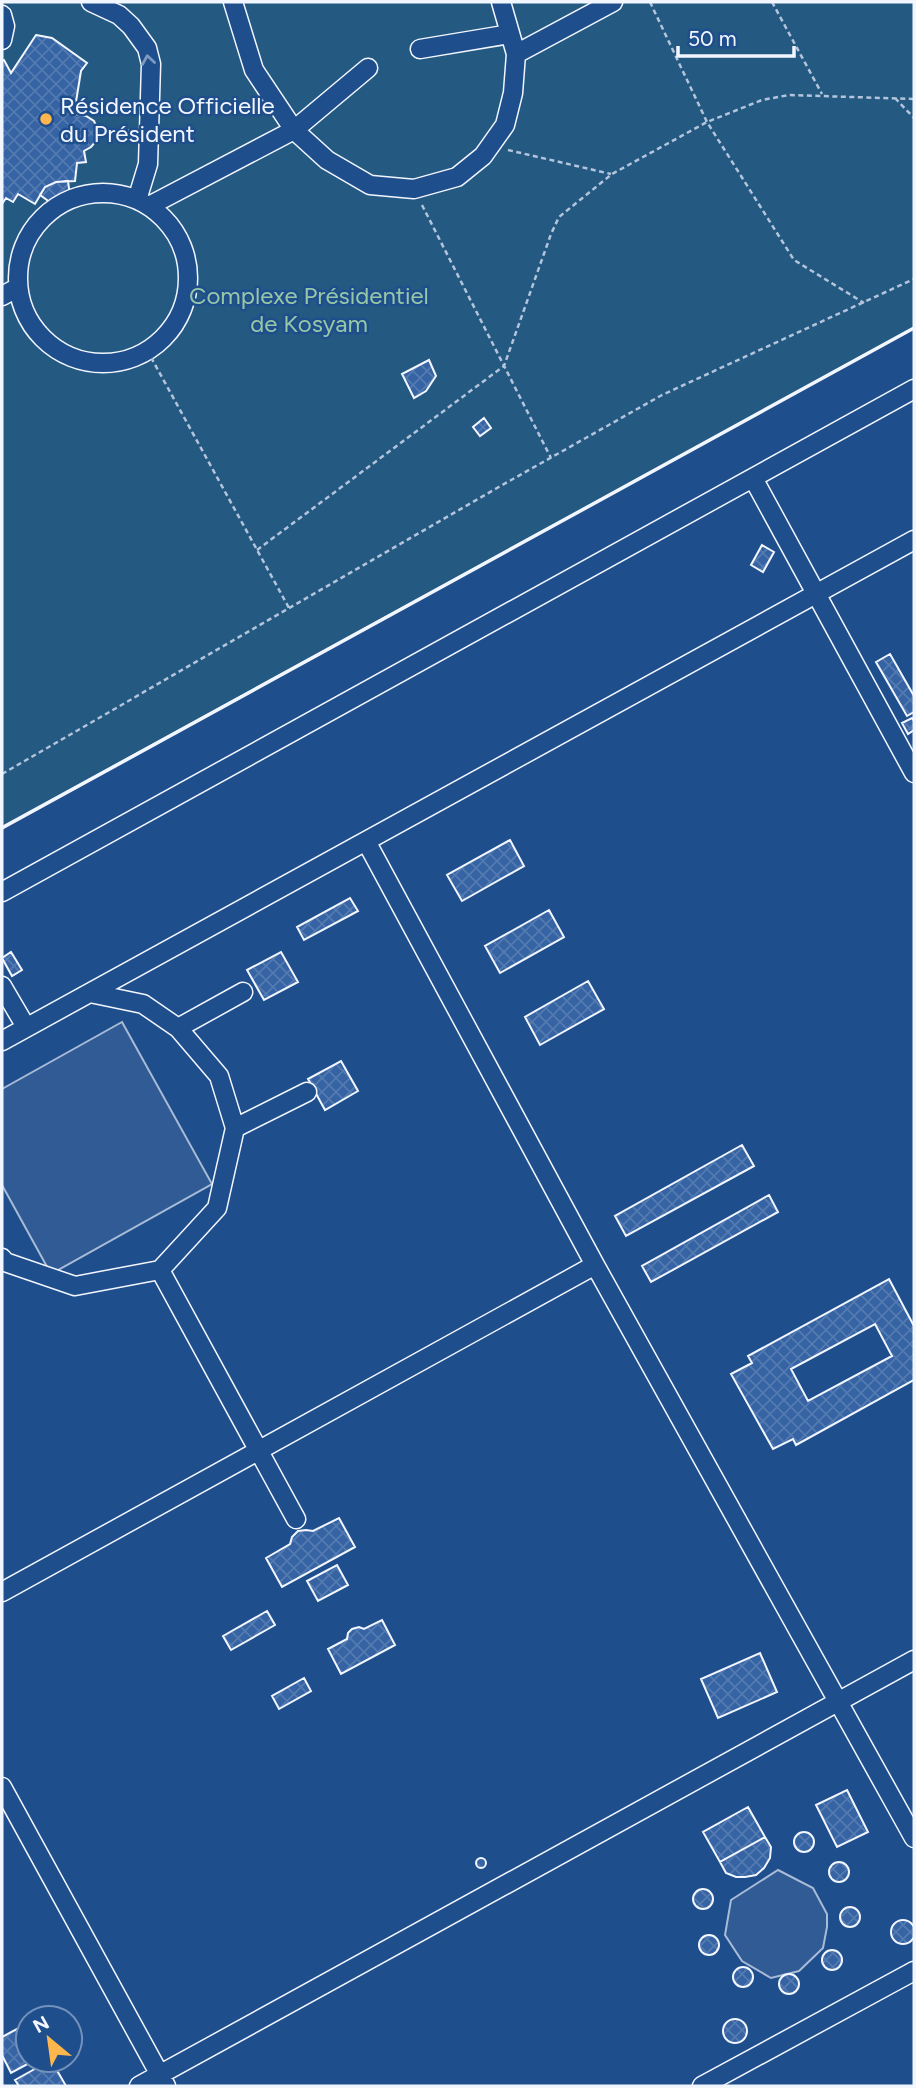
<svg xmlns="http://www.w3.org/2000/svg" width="916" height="2088" font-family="Figtree,sans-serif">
<defs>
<pattern id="building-cross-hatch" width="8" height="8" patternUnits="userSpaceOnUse" patternTransform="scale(1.75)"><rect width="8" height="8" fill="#3563a3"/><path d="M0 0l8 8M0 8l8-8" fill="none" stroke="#537ab1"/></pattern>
</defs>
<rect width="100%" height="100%" fill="#1f4e8c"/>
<path fill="#245a82" stroke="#a8bbd7" stroke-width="2" d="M2 2H914V328L2 827Z"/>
<path fill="#305b95" stroke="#a8bbd7" stroke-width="2" d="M122 1022 212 1184 51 1274 2 1185V1089Z
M778 1870 813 1888 827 1914V1927L823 1948 799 1971 771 1978 742 1961 725 1935 731 1900Z"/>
<path fill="url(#building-cross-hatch)" stroke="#f2f6ff" stroke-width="2" fill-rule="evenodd" d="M36 35 52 38 87 63 81 71 74 114 86 116 94 121 98 130 96 141 91 147 84 151 86 162 77 163 75 181 56 182 45 187 35 204 18 194 13 202 6 198 2 204V61L4 60 11 73Z
M68 181 70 196 54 205 40 195 45 187 56 182Z
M429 360 436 376 426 391 414 398 402 374Z
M484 418 491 428 480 436 473 427Z
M762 545 774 552 763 572 751 565Z
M890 654 914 696V712L907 716 876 662Z
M912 718 914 721V730L908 734 902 723Z
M510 840 524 866 462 901 447 875Z
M350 898 358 911 304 940 297 927Z
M549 910 564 937 500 973 485 946Z
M11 952 22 970 12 976 2 958Z
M281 952 298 982 264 1000 247 970Z
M588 981 604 1009 540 1045 525 1017Z
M341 1061 358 1091 325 1110 308 1079Z
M742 1145 754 1166 626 1236 615 1216Z
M769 1195 778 1212 651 1282 642 1266Z
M889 1279 914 1326V1380L796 1445 793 1439 773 1449 731 1374 752 1363 748 1356ZM875 1324 892 1356 808 1401 791 1369Z
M339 1518 355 1547 282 1587 266 1558 290 1544 292 1537 298 1531 306 1530 313 1531Z
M337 1565 348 1585 318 1601 307 1581Z
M267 1611 275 1625 231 1650 223 1636Z
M382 1620 395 1645 341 1674 328 1649 347 1639 348 1633 352 1629 359 1627 364 1629Z
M760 1653 777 1692 718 1718 701 1679Z
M304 1678 311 1691 279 1709 272 1696Z
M847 1790 868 1832 837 1847 816 1805Z
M748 1807 765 1837 720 1862 703 1832Z
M794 1842a10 10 0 1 1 20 0a10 10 0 1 1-20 0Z
M765 1837 771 1847 770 1858 764 1868 756 1875 745 1877H736L726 1873 720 1862Z
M476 1863a5 5 0 1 1 10 0a5 5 0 1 1-10 0Z
M829 1872a10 10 0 1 1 20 0a10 10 0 1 1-20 0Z
M693 1899a10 10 0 1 1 20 0a10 10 0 1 1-20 0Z
M840 1917a10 10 0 1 1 20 0a10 10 0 1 1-20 0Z
M891 1932a12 12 0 1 1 24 0a12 12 0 1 1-24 0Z
M699 1945a10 10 0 1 1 20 0a10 10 0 1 1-20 0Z
M822 1960a10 10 0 1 1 20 0a10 10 0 1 1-20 0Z
M733 1977a10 10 0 1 1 20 0a10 10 0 1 1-20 0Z
M779 1984a10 10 0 1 1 20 0a10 10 0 1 1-20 0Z
M723 2031a12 12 0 1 1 24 0a12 12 0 1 1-24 0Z
M26 2024 28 2028V2060H35L11 2073 2 2055V2037Z
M51 2060 66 2086H19L15 2080Z"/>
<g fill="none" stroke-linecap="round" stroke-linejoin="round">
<defs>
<path id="minor" d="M91 2 119 15 131 26 147 48 151 64 148 164 137 200
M233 2 254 70 294 130 327 160 370 185 414 189 457 177 483 156 505 125 513 93 516 54 501 2
M2 15 5 26 2 40
M420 49 510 34
M516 54 613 2
M18 278a85 85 0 1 1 170 0a85 85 0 1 1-170 0Z
M149 206 294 130 368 68
M2 296 17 288
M753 478 914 773
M366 841 595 1265 914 1838
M2 892 914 389
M2 986 26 1027
M90 993 143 1004 178 1028 219 1076 235 1128 217 1208 160 1270
M178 1028 243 992
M2 1041 914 540
M235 1128 307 1092
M2 1258 5 1262 75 1286 160 1270 296 1519
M2 1592 595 1265
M2 1787 166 2086
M139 2086 914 1660
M702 2086 914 1971"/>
</defs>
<use href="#minor" stroke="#f2f6ff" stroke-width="21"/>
<path stroke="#b3c4dc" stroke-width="2.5" stroke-dasharray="5 3.5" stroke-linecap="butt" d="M650 2 707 122 794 260 864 303
M772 2 822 94
M895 98 914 118
M111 130 132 131
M508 150 611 174
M422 205 551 458
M147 350 289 608
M257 550 504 366 551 234 559 217 612 174 707 122 762 100 789 95 914 99
M2 774 497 488 662 395 914 279"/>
<use href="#minor" stroke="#1f4e8c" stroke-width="18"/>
<path stroke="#f2f6ff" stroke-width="3.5" d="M2 828 914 328"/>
</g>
<defs><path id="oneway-chevron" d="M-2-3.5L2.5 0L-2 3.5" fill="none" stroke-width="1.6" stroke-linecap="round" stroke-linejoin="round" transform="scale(1.75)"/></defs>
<use stroke="#7e9ac0" href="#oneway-chevron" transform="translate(148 60) rotate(-99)"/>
<circle fill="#ffb74d" stroke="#1f4e8c" stroke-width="2.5" cx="46" cy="119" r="7"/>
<g text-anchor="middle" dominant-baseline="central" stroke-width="5" stroke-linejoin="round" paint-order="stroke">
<g font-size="24" fill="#f2f6ff" stroke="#1f4e8c" text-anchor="start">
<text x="60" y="105">Résidence Officielle<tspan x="60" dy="28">du Président</tspan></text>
</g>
<g font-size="24" fill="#97c8a6" stroke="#1f4e8c">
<text x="309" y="295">Complexe Présidentiel<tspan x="309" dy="28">de Kosyam</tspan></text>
</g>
</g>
<rect width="916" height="2088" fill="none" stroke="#f2f6ff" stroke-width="7"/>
<g transform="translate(49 2039) rotate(331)"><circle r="33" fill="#1f4e8c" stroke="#7391ba" stroke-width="2"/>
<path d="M0-5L12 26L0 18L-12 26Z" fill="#ffb74d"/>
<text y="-10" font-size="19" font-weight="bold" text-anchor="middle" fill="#f2f6ff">N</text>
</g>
<path d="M678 46v10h116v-10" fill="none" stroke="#f2f6ff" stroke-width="3.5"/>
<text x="688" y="46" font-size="21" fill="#f2f6ff" stroke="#1f4e8c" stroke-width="5" paint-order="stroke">50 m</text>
</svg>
